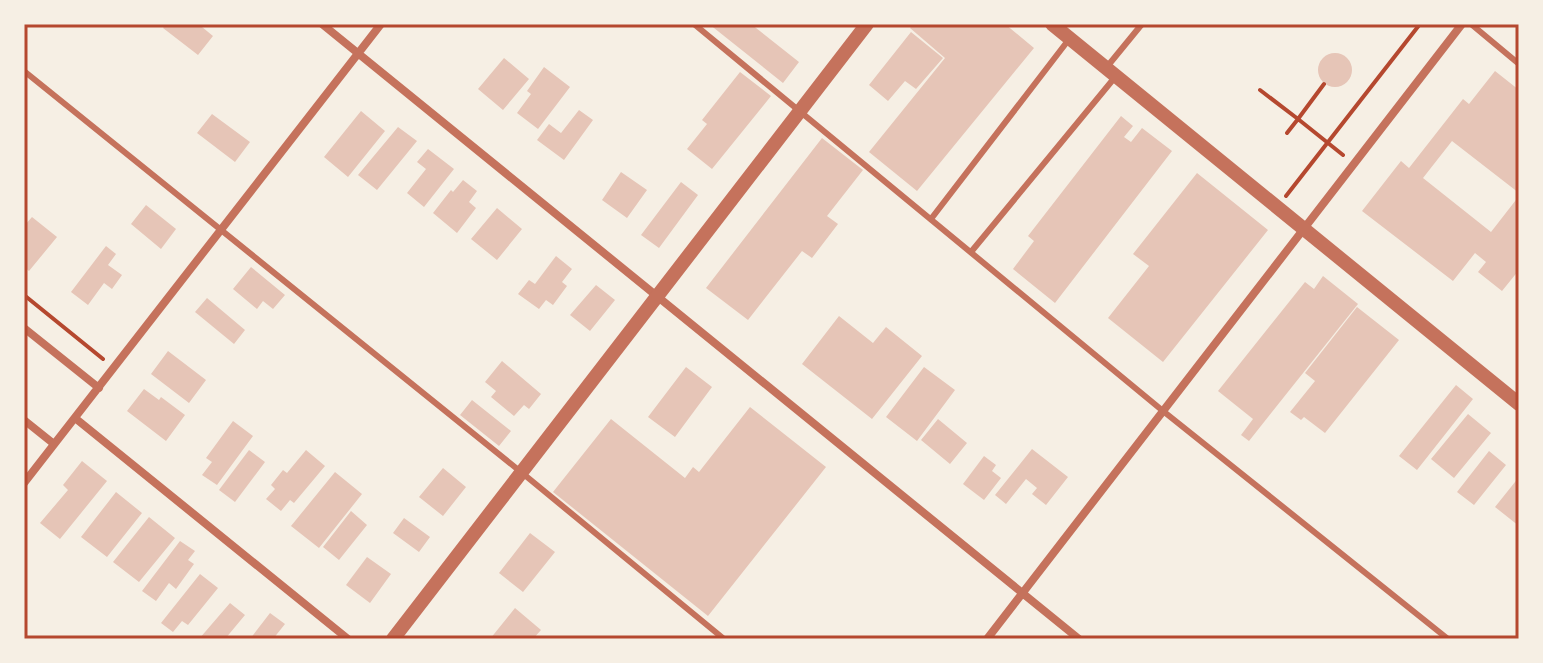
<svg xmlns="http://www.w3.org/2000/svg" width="1543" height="663" font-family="Quicksand,sans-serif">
<rect width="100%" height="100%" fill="#f6efe4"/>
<path fill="#e6c5b7" d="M166 24H205L202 27 213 36 198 55 163 28Z
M709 24H751L799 62 783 83Z
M913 24H1005L1034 48 917 191 869 152 945 58 910 28Z
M911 32 943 58 916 89 905 81 888 101 869 85Z
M1318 70a17 17 0 1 1 34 0a17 17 0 1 1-34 0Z
M504 58 529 79 503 110 478 89Z
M544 67 570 87 538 129 517 113 531 94 527 91Z
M1495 71 1519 90V193L1452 141 1423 178 1491 232 1519 196V270L1502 291 1478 272 1486 262 1475 253 1453 281 1362 211 1401 161 1409 168 1463 99 1469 104Z
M740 72 771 96 712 169 687 149 707 124 702 120Z
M579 110 593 120 564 160 537 140 549 124 561 133Z
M361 111 385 131 348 177 324 157Z
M212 114 250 142 235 162 197 133Z
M1121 116 1133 126 1124 137 1131 142 1142 128 1172 151 1055 303 1013 269 1034 241 1028 236Z
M398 127 417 141 377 190 358 175Z
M822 138 863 170 827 216 838 224 812 258 802 251 748 320 706 288Z
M428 149 454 169 424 207 407 193 426 169 417 162Z
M621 172 647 190 627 218 602 200Z
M1197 173 1268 230 1163 362 1108 318 1149 266 1133 254Z
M463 180 477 191 469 202 476 208 457 233 433 213 451 190 453 192Z
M681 182 698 195 659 248 641 235Z
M146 205 176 229 161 249 131 224Z
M497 208 522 229 497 260 471 239Z
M32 217 57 237 29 271 24 267V226Z
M106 246 116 254 108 265 122 275 112 289 104 283 88 305 71 292Z
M556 256 572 269 562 282 567 286 553 305 546 300 539 309 518 294 529 280 535 284Z
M251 267 285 295 273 309 263 301 257 309 233 289Z
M1323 276 1358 304 1249 441 1241 435 1253 419 1218 391 1305 282 1314 289Z
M596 285 615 300 590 331 570 315Z
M207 298 245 330 234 344 195 312Z
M1357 307 1399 340 1325 433 1304 417 1301 420 1290 412 1315 381 1305 373Z
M839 316 873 343 886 327 922 356 872 419 802 364Z
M168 351 206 380 189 403 151 374Z
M502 361 541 394 529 409 524 405 514 416 491 397 496 391 485 382Z
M686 367 712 387 675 437 648 417Z
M924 367 955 390 917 441 886 417Z
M1456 385 1473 399 1417 470 1399 456Z
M144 389 159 400 161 397 185 415 166 441 127 411Z
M472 400 511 431 499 446 460 415Z
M750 407 826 467 708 616 553 492 611 419 685 478 693 467 699 472Z
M1468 414 1491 433 1454 478 1431 459Z
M938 419 967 443 950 464 921 440Z
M233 421 253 436 217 485 202 475 212 462 206 458Z
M1032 449 1068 477 1046 505 1032 494 1037 488 1026 479 1006 504 995 495Z
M249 450 265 462 235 502 219 490Z
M306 450 325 466 294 503 290 500 281 511 266 499 275 489 271 485 283 470 287 473Z
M1489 451 1506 465 1474 505 1457 492Z
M984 456 996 465 992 471 1001 478 984 500 963 484Z
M82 461 107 481 60 539 40 523 68 490 63 485Z
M443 468 466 487 443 516 419 497Z
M335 472 362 494 319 548 291 526Z
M1519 477V526L1495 507Z
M116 492 142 513 107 557 81 537Z
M351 511 367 525 339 560 323 547Z
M149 517 175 538 139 582 113 562Z
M404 518 430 537 419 552 393 533Z
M530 533 555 552 523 592 499 573Z
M180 541 195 551 188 560 194 564 176 589 169 583 156 601 142 591Z
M367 557 391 574 370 603 346 585Z
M200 574 218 588 188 625 182 621 173 632 161 623Z
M230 603 245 615 225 639H199Z
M515 608 541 630 533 639H490Z
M270 613 285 624 273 639H250Z"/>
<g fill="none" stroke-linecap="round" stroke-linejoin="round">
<path stroke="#b5482f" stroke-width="4" d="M1324 84 1298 119 1343 155
M1260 90 1298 119 1287 133
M1286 196 1420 24
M24 295 103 359"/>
<path stroke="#c5725c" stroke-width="6" d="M694 24 1163 411 1448 639
M1471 24 1519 64
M1106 68 1142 24
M24 71 521 472 724 639
M931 219 1070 38
M971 252 1116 76"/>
<path stroke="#c5725c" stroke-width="8" d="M322 24 1079 639
M24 328 99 388
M75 418 348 639
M24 420 54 444
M24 483 381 24
M987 639 1462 24"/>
<path stroke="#c5725c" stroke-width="14" d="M1052 24 1519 404
M393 639 867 24"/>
</g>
<rect width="1543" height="663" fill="none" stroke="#f6efe4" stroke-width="52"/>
<rect x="26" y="26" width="1491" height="611" fill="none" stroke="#b5482f" stroke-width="3"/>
</svg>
